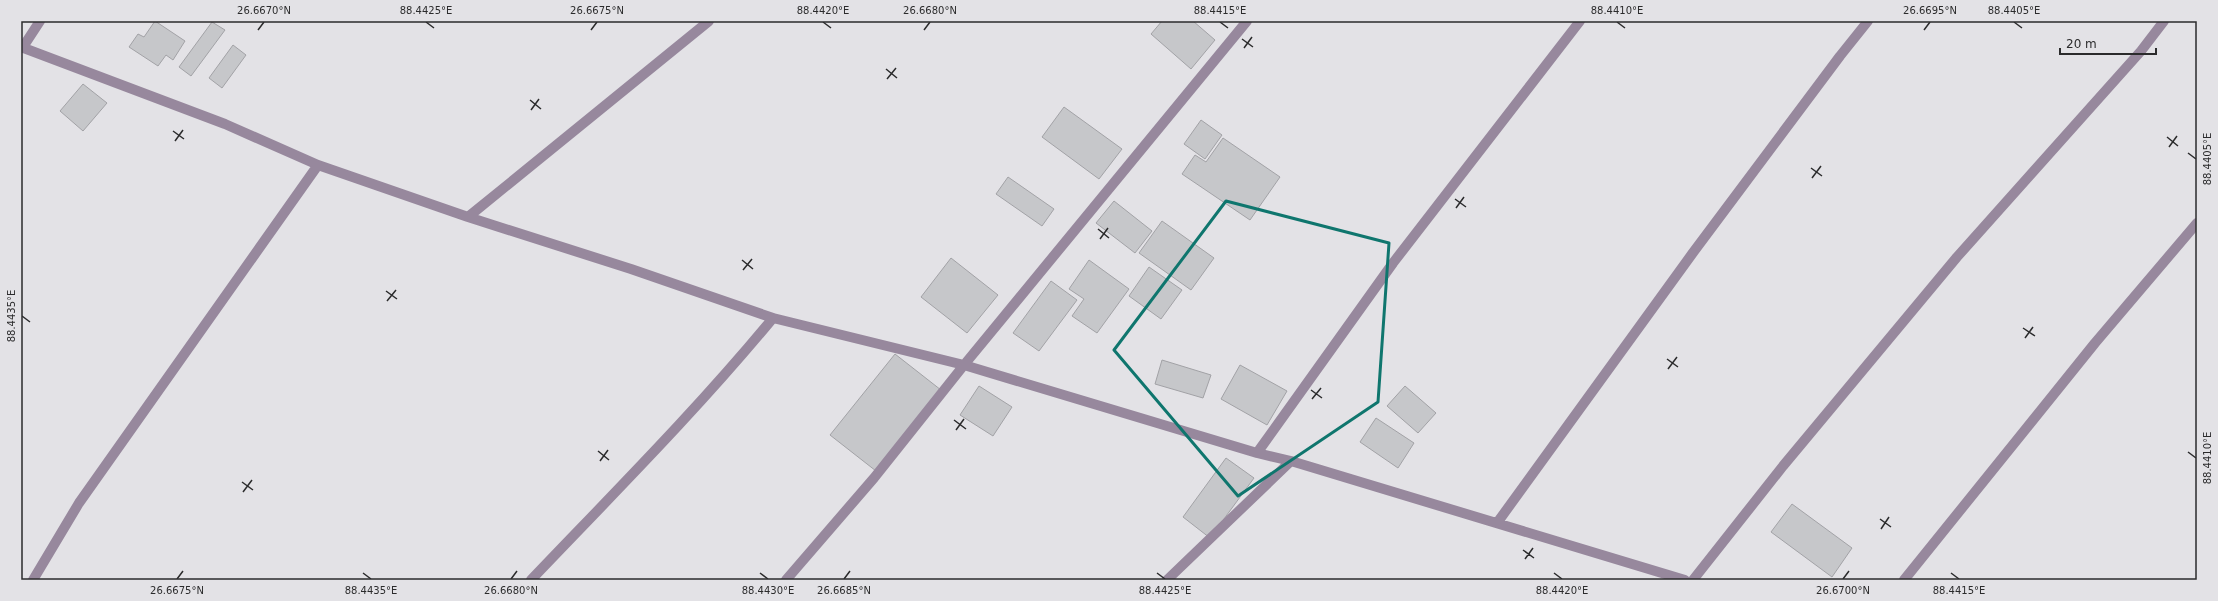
<svg xmlns="http://www.w3.org/2000/svg" width="2218" height="601" font-family="'DejaVu Sans',sans-serif">
<rect width="100%" height="100%" fill="#e3e2e6"/>
<path fill="#c6c7ca" stroke="#a2a2a6" d="M155 21 185 41 173 60 166 55 158 66 129 47 138 34 144 37Z
M1162 21H1193L1215 40 1191 69 1151 34Z
M212 22 225 30 191 76 179 67Z
M233 45 246 55 222 88 209 78Z
M83 84 107 103 83 131 60 111Z
M1064 107 1122 149 1099 179 1042 137Z
M1201 120 1222 135 1205 159 1184 144Z
M1223 138 1280 177 1250 220 1182 174 1195 155 1206 162Z
M1008 177 1054 209 1042 226 996 194Z
M1114 201 1152 231 1135 253 1096 223Z
M1162 221 1214 258 1191 290 1139 253Z
M951 258 998 295 967 333 921 297Z
M1089 260 1129 289 1097 333 1072 316 1084 299 1069 289Z
M1149 267 1182 290 1161 319 1129 296Z
M1051 281 1077 300 1039 351 1013 333Z
M895 354 941 390 876 471 830 435Z
M1162 360 1211 375 1203 398 1155 384Z
M1240 365 1287 391 1267 425 1221 399Z
M979 386 1012 407 993 436 960 415Z
M1405 386 1436 413 1418 433 1387 406Z
M1376 418 1414 443 1398 468 1360 442Z
M1226 458 1254 478 1210 538 1183 517Z
M1792 504 1852 548 1832 577 1771 532Z"/>
<g fill="none" stroke-linecap="round" stroke-linejoin="round">
<path stroke="#97889d" stroke-width="10" d="M21 47 225 124 318 165 468 217 631 269 773 318 964 365 1257 453 1291 461 1685 580
M23 47 40 21
M468 217 709 21
M1257 453 1393 263 1580 21
M1497 523 1692 254 1840 56 1868 21
M33 580 79 503 318 165
M531 580C613 494 697 410 773 318
M786 580 874 478 964 365 1247 21
M1167 580 1291 461
M1693 580 1783 466 1957 257 2141 51 2164 21
M1904 580 2095 343 2197 223"/>
</g>
<path fill="none" stroke="#0f766e" stroke-width="3" stroke-linejoin="round" d="M1226 201 1389 243 1378 402 1238 496 1114 350Z"/>
<path fill="none" stroke="#2b2b2c" stroke-width="1.5" d="M426 22 434 28M823 22 831 28M1220 22 1228 28M1617 22 1625 28M2014 22 2022 28M258 30 264 22M591 30 597 22M924 30 930 22M1924 30 1930 22M1242 39 1253 47M1244 48 1252 37M886 69 897 78M887 79 896 68M530 100 541 109M531 110 539 99M173 131 184 139M2167 137 2178 146M175 141 183 130M2169 147 2177 136M2188 153 2196 159M1811 168 1822 176M1812 178 1821 166M1455 199 1466 207M1456 208 1464 197M1098 229 1109 238M1100 239 1108 228M742 260 753 269M743 270 752 259M386 291 397 299M387 301 396 290M22 316 30 322M2023 328 2035 336M2025 338 2033 327M1667 359 1678 367M1668 369 1677 357M1311 390 1322 398M1312 399 1321 388M954 420 966 429M956 430 964 419M598 451 609 460M2188 452 2196 458M600 461 608 450M242 482 253 490M243 492 252 480M1880 519 1891 527M1881 529 1889 517M1523 550 1534 558M1525 559 1533 548M363 573 371 579M760 573 768 579M1157 573 1165 579M1554 573 1562 579M1951 573 1959 579M177 579 183 571M511 579 517 571M844 579 850 571M1843 579 1849 571"/>
<rect width="2218" height="601" fill="none" stroke="#e3e2e6" stroke-width="44"/>
<path d="M2060 48v6h96v-6" fill="none" stroke="#2b2b2c" stroke-width="2"/>
<text x="2066" y="48" font-size="12" fill="#2b2b2c" stroke="#e3e2e6" stroke-width="3" paint-order="stroke">20 m</text>
<rect x="22" y="22" width="2174" height="557" fill="none" stroke="#2b2b2c" stroke-width="1.5"/>
<g font-size="10" text-anchor="middle" fill="#2b2b2c">
<text x="264" y="14">26.6670°N</text>
<text x="426" y="14">88.4425°E</text>
<text x="597" y="14">26.6675°N</text>
<text x="823" y="14">88.4420°E</text>
<text x="930" y="14">26.6680°N</text>
<text x="1220" y="14">88.4415°E</text>
<text x="1617" y="14">88.4410°E</text>
<text x="1930" y="14">26.6695°N</text>
<text x="2014" y="14">88.4405°E</text>
<text transform="translate(2207 159) rotate(-90)" y="4">88.4405°E</text>
<text transform="translate(11 316) rotate(-90)" y="4">88.4435°E</text>
<text transform="translate(2207 458) rotate(-90)" y="4">88.4410°E</text>
<text x="177" y="594">26.6675°N</text>
<text x="371" y="594">88.4435°E</text>
<text x="511" y="594">26.6680°N</text>
<text x="768" y="594">88.4430°E</text>
<text x="844" y="594">26.6685°N</text>
<text x="1165" y="594">88.4425°E</text>
<text x="1562" y="594">88.4420°E</text>
<text x="1843" y="594">26.6700°N</text>
<text x="1959" y="594">88.4415°E</text>
</g>
</svg>
